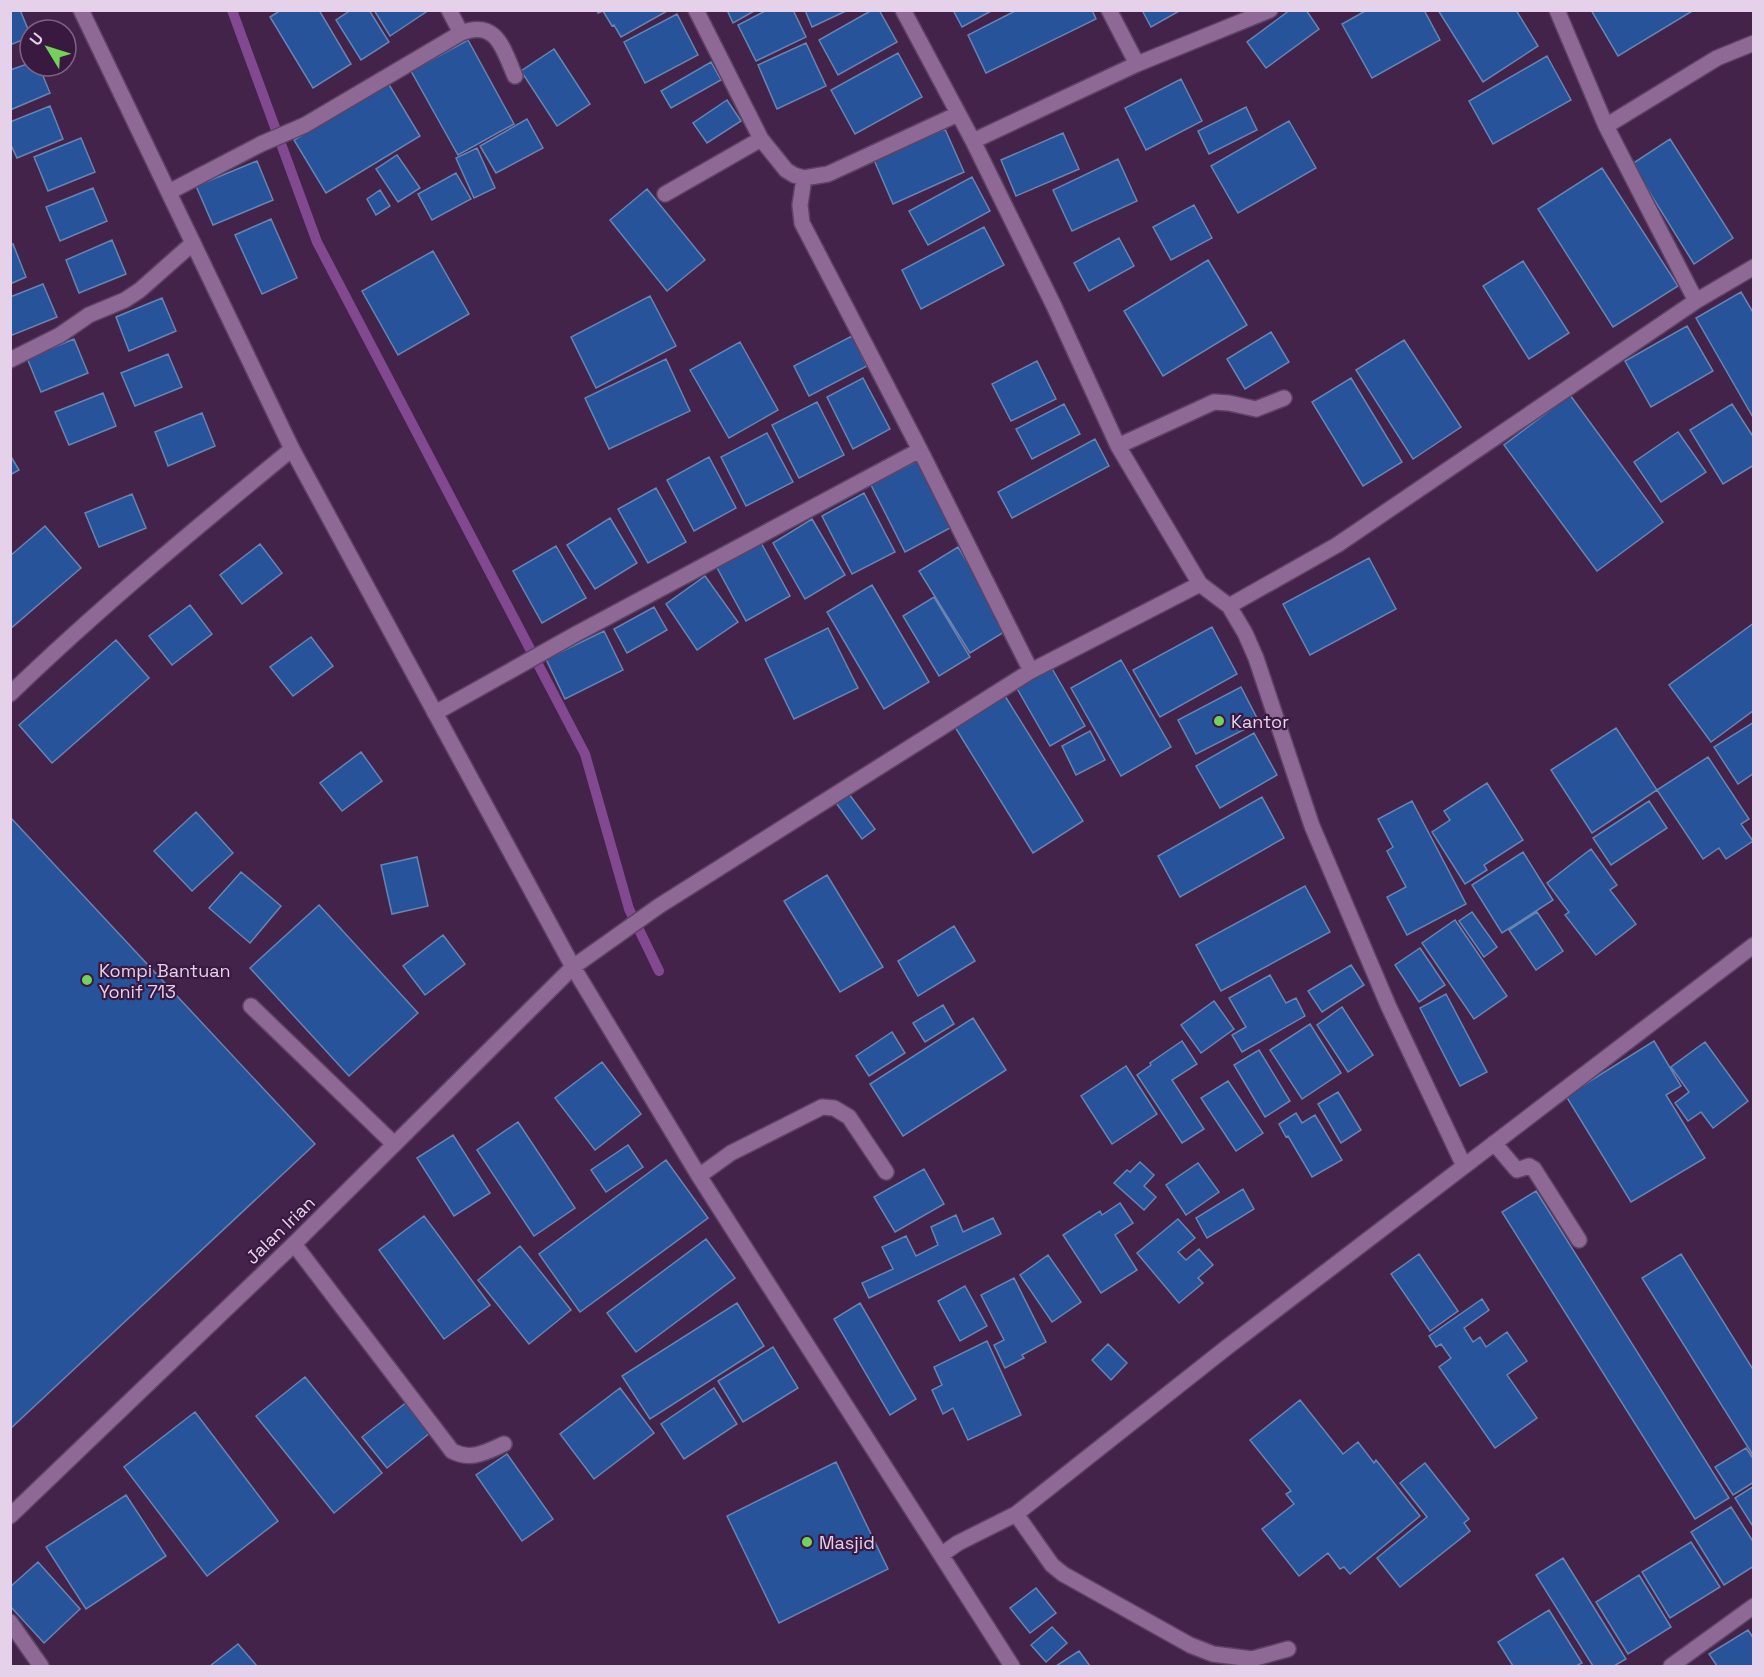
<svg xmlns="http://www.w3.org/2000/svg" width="1764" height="1677" font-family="'Space Grotesk',sans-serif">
<rect width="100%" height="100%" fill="#44234b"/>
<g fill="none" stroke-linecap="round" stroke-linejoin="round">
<path stroke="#824890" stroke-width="10" d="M232 10 317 242 585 754 629 909 659 971"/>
</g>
<path fill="#27539a" stroke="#6784b3" stroke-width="1.5" d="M10 10H20L30 34V37L10 45Z
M281 10H319L351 64 313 88 270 17Z
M351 10H369L389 42 361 60 336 20Z
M374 10H429L390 36Z
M597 10H669L621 37 614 25 612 26 603 11 598 13Z
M727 10H756L733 23Z
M767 10H793L806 37 756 61 738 25Z
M805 10H848L812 27Z
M872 10H879L897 42 838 75 819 40Z
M953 10H993L962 27Z
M1017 10H1092L1096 19 986 73 968 35Z
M1142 10H1181L1151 27Z
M1290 10H1306L1319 29 1266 68 1247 42Z
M1367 10H1424L1440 40 1372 78 1342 24Z
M1438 10H1516L1538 46 1483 82Z
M1591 10H1694L1618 56Z
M677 14 698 55 645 83 624 42Z
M468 40 514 124 458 155 411 71Z
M806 43 826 86 777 109 758 65Z
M554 49 590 104 557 126 521 71Z
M898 53 922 97 855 134 831 90Z
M1547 56 1571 100 1493 144 1469 101Z
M711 62 721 80 671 108 661 91Z
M30 63V66H39L50 93 10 110V70Z
M1181 79 1202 121 1146 150 1125 108Z
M388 83 420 136 326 193 294 140Z
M727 100 741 121 707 143 693 123Z
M50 106 63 139 17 158 10 143V122Z
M1246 107 1257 130 1209 154 1198 131Z
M527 119 543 148 496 173 480 146Z
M1289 121 1316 168 1238 213 1211 166Z
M945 129 964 172 893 204 874 160Z
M1063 133 1079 169 1016 196 1001 160Z
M81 138 95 172 48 191 34 157Z
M1670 139 1733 238 1694 264 1632 164Z
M477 148 495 188 474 198 456 158Z
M397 155 420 188 398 202 376 169Z
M1118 159 1137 201 1072 231 1053 190Z
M257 161 273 200 213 225 196 186Z
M1602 168 1678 286 1613 327 1538 209Z
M456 173 471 199 432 220 418 194Z
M972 177 990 211 928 245 909 211Z
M93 188 107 221 60 241 46 207Z
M647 189 705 260 667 291 610 220Z
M380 190 390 206 376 215 367 199Z
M1194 205 1212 238 1171 260 1153 227Z
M271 219 297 278 262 294 235 235Z
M984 227 1004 265 921 309 902 270Z
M1119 238 1134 266 1089 291 1074 263Z
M112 240 126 274 79 293 66 260Z
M13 244 26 277 10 284V245Z
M433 251 469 314 398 355 362 291Z
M1208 260 1247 325 1163 376 1124 311Z
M1523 261 1569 333 1529 359 1483 286Z
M43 284 57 317 10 336V297Z
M1741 292 1754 314V419L1696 318Z
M650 296 676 346 596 388 571 337Z
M162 298 176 331 129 351 116 317Z
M1687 326 1713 371 1651 407 1625 361Z
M1271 332 1289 362 1245 389 1227 359Z
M852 336 867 366 809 396 794 366Z
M74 339 88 373 41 392 27 358Z
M1404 340 1461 427 1413 459 1356 370Z
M740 342 778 410 729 438 690 370Z
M168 354 182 387 135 406 121 373Z
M666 359 690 411 609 449 585 398Z
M1037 361 1056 399 1011 421 992 384Z
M863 378 890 429 853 449 827 397Z
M1351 378 1402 462 1363 486 1312 402Z
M103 393 116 426 69 445 55 412Z
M1570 395 1663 522 1597 571 1504 445Z
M817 402 844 455 799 478 772 425Z
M1064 404 1080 434 1032 459 1016 429Z
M1732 404 1754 438V465L1723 484 1690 430Z
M202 413 215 446 168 466 155 432Z
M1678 432 1706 472 1661 502 1634 462Z
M767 433 793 482 746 506 721 457Z
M1095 439 1109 466 1012 518 998 492Z
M10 455 19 470 10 475Z
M709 457 736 508 694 531 667 480Z
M917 461 952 527 905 552 871 485Z
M656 488 686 542 648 563 618 509Z
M864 493 895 552 852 574 822 516Z
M132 494 146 528 99 547 85 513Z
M610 518 637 563 595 589 567 545Z
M812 519 845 575 805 599 773 543Z
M45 526 81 568 10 629V556Z
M759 539 790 596 746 621 715 564Z
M260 544 282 573 242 604 220 575Z
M556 546 586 598 542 623 513 571Z
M958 547 1009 629 970 653 919 571Z
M1369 558 1396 609 1310 655 1283 604Z
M705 576 738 622 697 650 666 604Z
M872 585 929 682 884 709 827 612Z
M934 597 970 657 939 676 903 616Z
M190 605 212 634 172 665 149 636Z
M654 607 667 630 627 653 614 629Z
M1754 623V710L1711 742 1669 685Z
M1212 627 1237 674 1160 717 1133 670Z
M828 628 858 688 794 719 765 659Z
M604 631 623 670 565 699 546 659Z
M311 637 333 666 293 696 270 667Z
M116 640 149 678 52 763 19 725Z
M1121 660 1171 747 1121 776 1071 688Z
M1050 665 1085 726 1050 746 1015 685Z
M1241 687 1259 722 1196 754 1178 720Z
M1005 696 1083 821 1033 853 955 727Z
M1754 722V773L1738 784 1714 747Z
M1616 728 1657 790 1592 833 1551 770Z
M1090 731 1105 760 1076 775 1062 746Z
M1254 733 1277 775 1220 808 1196 766Z
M361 752 382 781 342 811 320 783Z
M1708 757 1749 819 1741 824 1753 841 1726 859 1719 848 1703 859 1657 790Z
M1487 783 1523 840 1484 865 1487 870 1465 884 1432 832 1450 820 1444 811Z
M846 790 875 829 862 839 834 800Z
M1262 797 1284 838 1180 897 1158 856Z
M1412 801 1466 904 1407 935 1387 897 1406 887 1387 851 1393 847 1378 819Z
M1649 801 1667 828 1611 865 1593 838Z
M196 812 233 853 192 891 154 851Z
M10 817 315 1144 10 1429Z
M1591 849 1617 885 1610 890 1636 924 1596 955 1565 915 1569 912 1547 883Z
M1523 852 1553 900 1502 933 1472 885Z
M417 857 428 906 392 914 381 865Z
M241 872 281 906 250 943 209 908Z
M827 875 883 967 840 992 784 901Z
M1305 886 1330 932 1221 991 1196 945Z
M319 905 418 1013 349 1076 250 968Z
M1472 912 1497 947 1484 957 1459 921Z
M1537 912 1563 951 1536 970 1509 930Z
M1455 920 1507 996 1474 1019 1422 943Z
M954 926 975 961 918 996 898 961Z
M443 935 465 964 425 995 403 966Z
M1420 948 1445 985 1419 1002 1395 965Z
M1351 965 1364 985 1322 1012 1308 991Z
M1270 975 1286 1003 1296 998 1305 1016 1242 1052 1232 1035 1246 1027 1229 998Z
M1446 994 1487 1072 1460 1086 1420 1008Z
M1214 1001 1234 1029 1201 1053 1181 1025Z
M943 1005 954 1024 925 1042 913 1023Z
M1342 1007 1373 1055 1348 1072 1317 1025Z
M973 1018 1006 1070 903 1136 870 1084Z
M1310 1024 1341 1073 1302 1099 1270 1050Z
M892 1032 905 1053 869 1076 856 1056Z
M1182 1041 1197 1064 1172 1080 1204 1129 1182 1143 1137 1075 1151 1065 1150 1063Z
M1654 1041 1681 1086 1666 1095 1705 1158 1631 1202 1566 1096Z
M1705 1042 1748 1101 1713 1128 1701 1112 1688 1121 1675 1103 1689 1092 1671 1067Z
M1259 1050 1290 1101 1265 1117 1234 1065Z
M602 1062 641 1114 595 1150 555 1098Z
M1126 1066 1157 1114 1112 1144 1081 1096Z
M1228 1081 1263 1133 1236 1151 1201 1098Z
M1338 1092 1361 1130 1341 1143 1318 1104Z
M1296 1113 1302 1123 1315 1115 1342 1160 1312 1177 1288 1136 1286 1137 1279 1124Z
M518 1122 575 1208 534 1236 477 1150Z
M453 1135 490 1193 454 1216 417 1158Z
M628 1145 643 1167 606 1192 591 1170Z
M666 1160 708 1218 580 1312 539 1254Z
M1140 1162 1154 1175 1144 1186 1156 1197 1144 1210 1114 1183 1127 1170 1130 1172Z
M1198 1163 1219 1192 1186 1215 1166 1185Z
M924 1169 944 1204 895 1232 874 1197Z
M1243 1189 1254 1209 1207 1238 1196 1218Z
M1536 1191 1729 1498 1695 1519 1502 1212Z
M1120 1203 1133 1223 1115 1235 1137 1270 1101 1293 1063 1235 1100 1211 1102 1215Z
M956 1215 963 1232 993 1218 1001 1234 869 1298 862 1283 893 1269 882 1247 906 1236 916 1256 938 1245 931 1227Z
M424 1216 490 1305 444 1339 379 1250Z
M1178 1219 1195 1238 1178 1252 1186 1260 1199 1249 1213 1265 1198 1278 1203 1283 1179 1303 1137 1253Z
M706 1239 735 1278 636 1352 607 1313Z
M520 1246 571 1310 529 1344 478 1280Z
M1419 1254 1458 1311 1430 1331 1391 1274Z
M1681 1254 1754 1371V1457L1642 1278Z
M1048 1255 1081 1302 1052 1322 1020 1275Z
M1014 1278 1046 1342 1022 1355 1024 1358 1005 1368 994 1345 1004 1340 981 1295Z
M965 1286 987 1326 960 1341 938 1301Z
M1482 1299 1489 1310 1464 1328 1473 1342 1480 1337 1486 1347 1507 1332 1527 1361 1507 1375 1537 1418 1495 1448 1439 1367 1451 1358 1441 1344 1436 1347 1429 1336Z
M737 1303 764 1346 650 1419 622 1376Z
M860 1303 916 1399 890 1415 834 1319Z
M987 1341 1021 1415 968 1440 953 1408 943 1414 932 1390 942 1385 934 1367Z
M1108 1344 1127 1363 1111 1380 1092 1360Z
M773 1347 798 1388 743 1422 718 1381Z
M305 1377 382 1473 334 1513 256 1416Z
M620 1388 654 1433 594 1479 560 1434Z
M714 1388 737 1424 684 1459 661 1424Z
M1300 1400 1343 1454 1358 1442 1374 1463 1376 1460 1420 1516 1350 1574 1344 1567 1340 1569 1328 1553 1299 1576 1262 1529 1294 1504 1286 1494 1291 1491 1250 1440Z
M407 1402 431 1432 387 1468 362 1437Z
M195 1412 278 1521 207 1576 124 1467Z
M1746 1448 1754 1460V1482L1733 1495 1715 1467Z
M507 1454 553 1519 522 1541 476 1475Z
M836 1462 888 1569 779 1623 727 1516Z
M1425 1463 1469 1519 1464 1523 1470 1531 1400 1587 1377 1558 1427 1517 1400 1483Z
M1754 1486V1528L1735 1498Z
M126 1495 166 1556 86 1609 46 1547Z
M1731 1507 1754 1543V1566L1724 1585 1691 1532Z
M1691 1542 1720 1587 1670 1618 1642 1572Z
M1563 1558 1626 1659 1614 1666H1593L1536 1575Z
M38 1562 80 1609 44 1643 10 1606V1587Z
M1639 1575 1671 1627 1628 1654 1596 1602Z
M1036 1588 1056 1613 1030 1633 1010 1608Z
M1549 1610 1582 1663 1576 1666H1513L1498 1642Z
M1052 1627 1067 1643 1046 1662 1031 1645Z
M1748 1630 1754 1639V1666H1717L1709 1654Z
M238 1644 257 1666H210Z
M1079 1651 1090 1666H1056Z"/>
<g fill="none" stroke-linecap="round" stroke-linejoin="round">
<defs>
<path id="minor" d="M449 10 461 33
M696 10 761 139 786 170 794 175 804 178 828 174 958 114
M903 10 973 141 1054 306 1118 446 1200 584 1229 606 1245 633 1256 658 1312 826 1388 1005 1464 1166
M1109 10 1137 64
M1557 10 1606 126
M973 141 1137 64 1270 10
M804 178 800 205 802 223 920 450 1031 671
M169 192 261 144 305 125 461 33C497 19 503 49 515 76
M665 194 761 139
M1696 301 1606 126 1717 58 1754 43
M10 360 60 335 89 315 125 300 140 290 193 243
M1118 446 1214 402 1229 403 1256 409 1284 398
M1229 606 1337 545 1696 301 1754 267
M10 694C100 607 196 528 292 449
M435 713 576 634 920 450
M251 1006 394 1144
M1494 1143 1517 1170 1529 1166 1534 1169 1579 1240
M699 1176 731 1153 822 1107 834 1108 849 1117 886 1172
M294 1244 452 1451C471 1461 486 1452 504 1444
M1016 1514 1052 1565 1063 1574 1190 1645 1213 1654 1252 1659 1288 1649
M941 1555 958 1543 1016 1514 1226 1348 1754 945
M10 1622 41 1666
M1012 1666 699 1176 573 967 659 906 1031 671 1200 584
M1671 1666 1754 1606"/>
<path id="tertiary" d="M10 1516 294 1244 573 967 292 449 81 10"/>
</defs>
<use href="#minor" stroke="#5e4264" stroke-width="18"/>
<use href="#tertiary" stroke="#5e4264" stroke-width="18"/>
<use href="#minor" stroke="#8e6996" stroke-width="15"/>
<use href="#tertiary" stroke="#8e6996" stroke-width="15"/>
</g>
<g fill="#74d25c" stroke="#391940" stroke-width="2">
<circle cx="1219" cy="721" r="6"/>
<circle cx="87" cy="980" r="6"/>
<circle cx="807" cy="1542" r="6"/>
</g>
<g text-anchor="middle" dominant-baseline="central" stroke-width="4.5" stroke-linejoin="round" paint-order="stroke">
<g font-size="18" fill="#e5d1e9" stroke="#391940" text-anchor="start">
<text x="1231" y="721">Kantor</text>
<text x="99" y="970">Kompi Bantuan<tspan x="99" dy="21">Yonif 713</tspan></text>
<text x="819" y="1542">Masjid</text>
</g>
<g font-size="18" fill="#e5d1e9" stroke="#391940">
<text transform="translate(280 1230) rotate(-44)">Jalan Irian</text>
</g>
</g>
<rect width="1764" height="1677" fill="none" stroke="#e5d1e9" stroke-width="24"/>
<g transform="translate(48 48) rotate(308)"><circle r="28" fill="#391940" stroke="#7e6384" stroke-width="1.5"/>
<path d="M0-4.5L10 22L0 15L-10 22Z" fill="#74d25c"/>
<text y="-9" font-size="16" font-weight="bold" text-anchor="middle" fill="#e5d1e9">U</text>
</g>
</svg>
